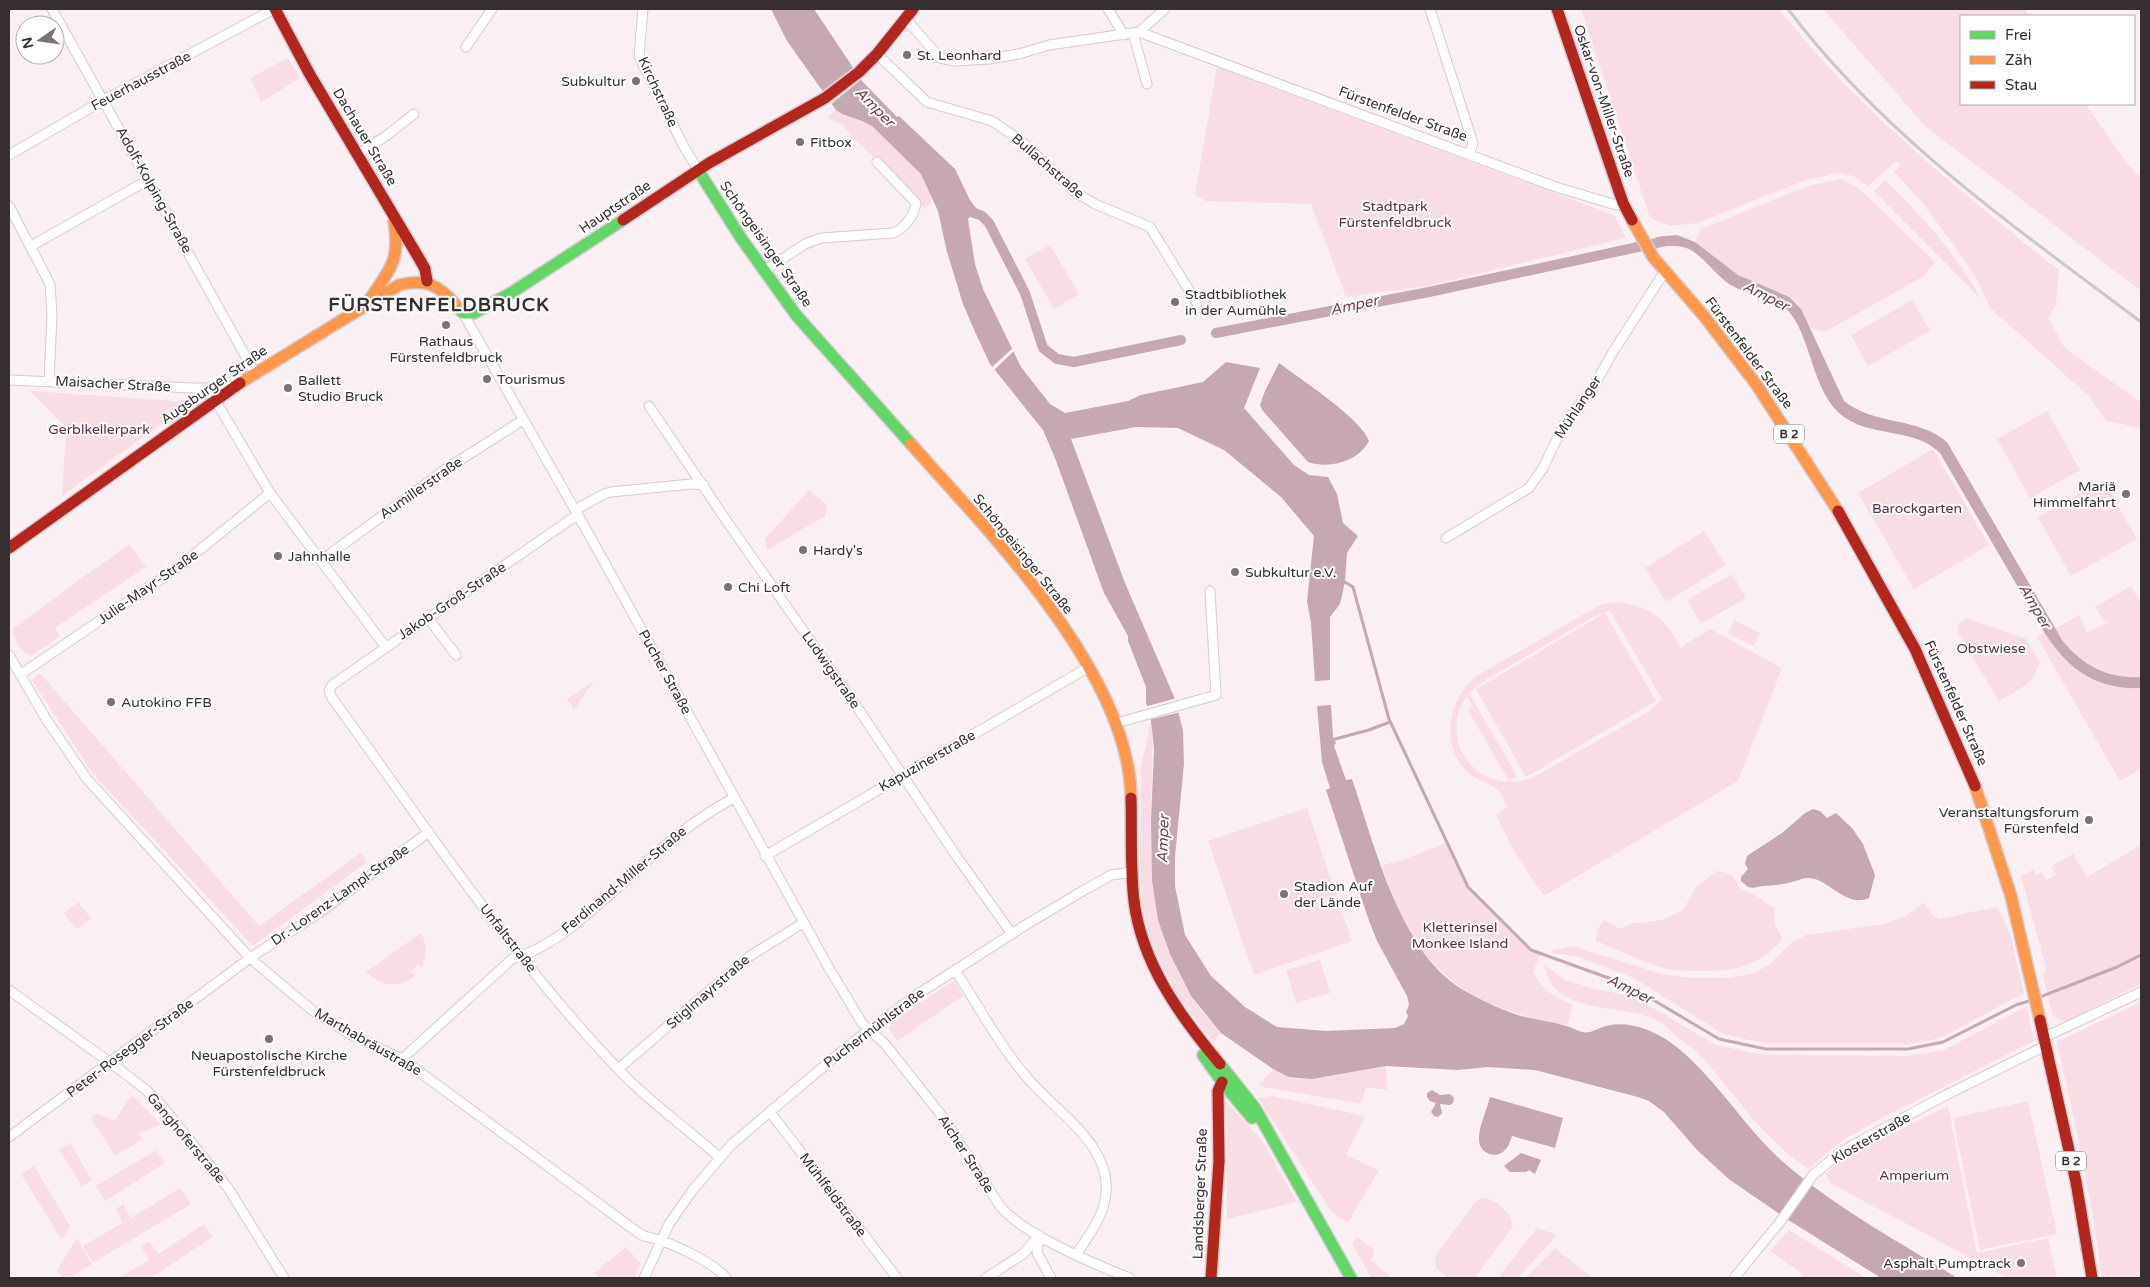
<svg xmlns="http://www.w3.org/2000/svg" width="2150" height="1287" font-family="'Varela Round',sans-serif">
<rect width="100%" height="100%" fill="#faf0f3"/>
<path fill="#f8dde5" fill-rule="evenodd" d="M1581 9H1779C1840 86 1912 151 1988 213 2012 232 2034 252 2059 270L2056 304 2048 318 2064 347 2141 403V428L2106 421 2089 396 1990 308 1978 281 1958 251 1921 201 1894 172 1901 165 1896 161 1868 186 1853 176 1839 173 1806 180 1698 223 1669 226 1650 218Z
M1823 9H2025L2029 16H1961V104H2085L2127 163 2141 179V291L1925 126Z
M288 58 300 78 261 102 250 78Z
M1217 67 1614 215 1626 238 1427 286 1346 297 1311 204 1206 201 1195 195Z
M836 110 842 114 862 121 872 126 896 148 921 174 933 199 925 209 850 134 844 126 827 117Z
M1841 179 1861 190 1935 262 1924 276 1825 332 1810 328C1790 287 1774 294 1738 275 1723 266 1709 253 1695 242L1701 229 1808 186Z
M1885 180C1920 214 1957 254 1980 298L1874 191Z
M1050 245 1079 294 1054 309 1025 259Z
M1912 300 1930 331 1868 366 1851 335Z
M30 391 189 402 190 403 62 496 66 427Z
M2047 411 2080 470 2030 498 1997 439Z
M1933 449 1989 545 1914 589 1858 493Z
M2103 480 2137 539 2071 576 2038 517Z
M809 490 827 505 825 516 767 550 765 539Z
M1704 531 1726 565 1666 602 1645 568Z
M129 544 146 567 55 628 60 636 32 655C19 654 16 640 12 629Z
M1732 574 1746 598 1701 624 1687 600Z
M2131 586 2141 604V677C2099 679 2075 662 2053 627H2058L2079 615 2087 633 2106 623 2095 607Z
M1618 602C1648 605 1669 620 1680 648L1710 629 1782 668 1738 781 1544 896C1525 870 1509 844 1496 814L1507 807C1504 802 1502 795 1498 790 1494 785 1476 780 1468 773 1440 745 1447 702 1475 677L1593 609 1601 605ZM1610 611 1662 699 1648 712 1532 778C1480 797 1435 742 1467 696L1473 707 1468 710 1509 781 1517 776 1469 693 1484 681 1595 616Z
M1605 613 1656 701 1526 777 1476 689Z
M1966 618 2026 639 2040 663C2032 686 2019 689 1999 701L1957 631 1959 629 1957 625Z
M1734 620 1760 633 1754 646 1728 634Z
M2044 632C2053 646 2076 670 2091 679 2106 687 2125 689 2141 688V769L2120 781 2037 637Z
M40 673 259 926 361 853 367 862 253 946 93 774 32 680Z
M594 681 574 710 567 699Z
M1151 721C1154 755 1151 787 1151 821 1150 880 1160 942 1190 994 1198 1008 1211 1021 1221 1033L1214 1043 1179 998 1166 973 1151 940 1142 903 1140 858 1141 767Z
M1307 808 1352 941 1254 975 1208 841Z
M1448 842 1468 887 1531 950 1541 954 1533 971C1541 990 1555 997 1573 1005L1567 1026C1505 1012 1463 1001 1422 950 1413 938 1404 925 1398 911 1392 896 1387 880 1382 865L1400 861Z
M2141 845V984L2065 1022 2053 1016 2043 976 2046 968 2021 876 2033 870 2036 875 2041 872 2046 880 2056 875 2051 866 2073 854 2087 877Z
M1717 871 1731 874 1741 889 1756 896 1774 908 1775 925 1783 939C1758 966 1738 971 1702 971 1690 971 1675 971 1664 968 1641 962 1618 949 1596 941L1597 930 1604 920 1620 929 1630 924 1662 920 1683 910 1696 887Z
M78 902 91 918 77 929 64 913Z
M1924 903 1932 915 1939 919 1997 907 2010 933 2024 993 1941 1038 1907 1044H1767L1723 1034 1632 977 1576 956 1550 953 1553 950 1572 946 1665 975 1692 978H1729L1755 973 1771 963 1790 944 1806 935 1884 924 1904 917Z
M421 933C427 945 427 954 422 968L418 964 411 971 415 976C398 989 381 986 366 972Z
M1320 960 1330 993 1296 1003 1286 970Z
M1545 965 1565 980 1595 989 1621 994 1643 1002 1716 1045 1764 1055 1909 1056 1946 1049 2027 1006 2034 1041 1878 1120 1843 1140 1809 1169C1765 1143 1735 1093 1701 1056 1694 1049 1685 1043 1677 1037 1671 1031 1664 1024 1656 1020 1623 1003 1550 1016 1545 965Z
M954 980 963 996 897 1041 889 1029 892 1022Z
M2141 1002V1278H2102C2092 1198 2074 1120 2057 1042Z
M1386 1066 1387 1090 1366 1087 1361 1104 1258 1086 1273 1069 1289 1077 1312 1079Z
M132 1095 161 1124 138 1134 143 1139 115 1156 91 1118 96 1113 114 1121Z
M1272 1096 1365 1116 1346 1155 1379 1170 1348 1223 1332 1212 1258 1098Z
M1223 1098 1263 1142 1297 1202 1227 1219V1117L1226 1109 1223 1110Z
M2028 1101 2057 1234 1980 1250 1953 1118Z
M1948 1106 1977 1253 2048 1238 2057 1278H2008L1830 1183 1826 1174 1841 1159Z
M70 1143 92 1180 82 1187 59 1149Z
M156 1150 165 1163 105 1201 96 1186Z
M34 1166 70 1226 62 1240 21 1174Z
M180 1188 191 1204 93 1263 83 1246 122 1223 116 1209 123 1204 131 1218Z
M1482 1198C1495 1198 1515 1214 1512 1228L1474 1278H1448L1436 1268 1435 1257 1475 1202Z
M204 1224 213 1237 158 1273 149 1278H119L149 1260 141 1246 149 1241 158 1254Z
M1537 1228 1557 1235 1518 1278H1498Z
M1789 1230 1866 1278H1800L1803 1274 1770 1251Z
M1357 1237 1375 1250 1371 1260 1392 1278H1371L1352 1243Z
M77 1238 92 1264 69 1278H62L57 1270Z
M626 1247 641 1264 634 1278H599L594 1273Z
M1555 1248 1593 1278H1526Z"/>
<path fill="#c6a8b2" d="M771 9H814L862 81 897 117 899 116 955 169 970 200 982 216 977 219 970 217 968 219 975 264 983 289 1021 367 1050 404 1065 413 1128 401 1141 395 1203 382 1226 362 1260 368 1244 408 1294 465 1309 475 1328 477 1337 494 1343 523 1358 536 1347 553 1345 582 1340 604 1330 617V680L1315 681 1311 623 1307 601 1314 536 1281 497 1224 450 1178 428 1136 427 1071 439 1125 583 1175 699 1183 731 1184 764 1175 856V886L1185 935 1211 976 1245 1007 1277 1027 1326 1031 1395 1028 1404 1024 1408 1016 1406 1012 1409 1005 1407 996 1377 941 1368 918 1326 790 1330 788 1322 762 1317 706 1331 705 1333 737 1336 743 1334 746 1346 780 1352 779C1375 846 1401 957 1467 992 1485 1002 1506 1012 1525 1017 1539 1020 1553 1022 1566 1026 1572 1027 1577 1031 1582 1032 1591 1034 1598 1028 1606 1026 1627 1020 1653 1030 1670 1042 1714 1074 1742 1125 1782 1161 1834 1207 1898 1241 1957 1278H1881L1790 1221 1730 1180 1697 1150 1664 1112 1649 1101 1638 1097 1535 1070 1488 1067 1458 1070 1386 1066 1312 1079 1289 1077 1273 1069 1221 1033 1191 996 1170 954 1158 920 1152 880 1151 821 1154 749 1151 721 1146 702V687L1128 641V636L1104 593 1055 458 1043 430 990 364 975 332 963 304 947 252 938 211 921 174 872 126 862 121 842 114 836 110 787 41Z
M1677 235 1695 242 1738 275 1789 297 1801 309 1844 401C1875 426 1916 416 1947 442L2062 640C2083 666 2108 679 2141 677V688C2095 690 2068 669 2044 632L1940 453C1913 426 1868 439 1839 413 1813 389 1811 341 1791 314 1779 298 1746 295 1729 284 1715 274 1704 257 1689 249 1681 245 1670 246 1662 246L1656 237Z
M1279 363C1300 379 1362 419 1369 441 1358 462 1329 469 1308 462L1263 411 1260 405 1265 391Z
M1813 809 1820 811 1827 818 1836 813 1852 828 1863 844 1875 875 1869 898C1848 907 1833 885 1815 879 1805 876 1798 881 1788 883 1777 886 1764 885 1753 888L1748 887 1741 881V877L1748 869 1745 864 1747 856 1782 833 1805 813Z
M1432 1090 1440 1095 1450 1094 1454 1098 1453 1103 1450 1105 1440 1104 1442 1113 1438 1117 1434 1116 1431 1112 1436 1103 1430 1101 1427 1097V1093Z
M1490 1097 1563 1118 1555 1148 1512 1136C1510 1141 1509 1146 1505 1150 1496 1160 1479 1153 1479 1140 1478 1129 1487 1109 1490 1097Z
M1521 1153 1541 1160 1535 1174 1529 1170 1526 1172H1510L1504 1166Z"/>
<path fill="#faf0f3" d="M854 67 863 78 830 105 821 92Z
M1014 347 1015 350 993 371 991 368Z
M1177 698 1181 712 1148 720 1144 707Z"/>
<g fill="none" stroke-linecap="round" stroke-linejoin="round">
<path stroke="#c6a8b2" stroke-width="3" d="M1343 581 1353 587 1389 719 1468 887 1531 950 1628 985 1719 1039 1766 1049H1908L1943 1042 2016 1005 2032 1000
M1335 739 1369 730 1390 722
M2040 997 2117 967 2141 955"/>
<path stroke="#c6a8b2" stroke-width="10" d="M970 211 982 216 989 223 1025 293 1043 348 1057 359 1074 362 1181 340
M1216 333 1429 292 1666 241H1673"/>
<defs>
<path id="street" d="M52 9 255 373
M643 9 639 56 683 145 698 170
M1108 9 1124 35
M1430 9 1473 143 1469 155
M906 19 940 58 954 61 989 59 1019 54 1049 45 1139 32 1556 187 1616 205 1623 203
M1139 32 1165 9
M1133 33 1147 84
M466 47 492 9
M877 54 927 102 992 121 1020 140 1075 192 1095 204 1150 227 1197 303
M358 154 386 136 414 114
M9 155 104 100 274 9
M9 206 50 284 52 316 49 380
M31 246 148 180
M764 271 805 244 821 238 893 233C905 228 914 216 916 203L877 162
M463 313 587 531 829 968 862 1023 885 1044 942 1116 998 1203C1017 1232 1096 1265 1130 1278
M9 380 194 388H208L242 379
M208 388 270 493 385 646
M649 406 728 523 861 713 955 854 1012 934
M575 510 604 494 611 492 691 484 704 485
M577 515 332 685 329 691 332 698C424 824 511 957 619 1070 649 1102 687 1128 719 1157
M1446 538 1529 488 1543 468 1564 424 1591 391 1613 352 1665 271
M322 560 446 469 523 420
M428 618 456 655
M9 655 46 719 87 779 250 958 313 1011 350 1034 402 1059 640 1234C647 1238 655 1238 662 1241 680 1247 715 1264 726 1278
M21 674 176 569 270 493
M1117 723 1216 695 1210 591
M765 856 1089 667
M955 970C978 1005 998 1043 1025 1075 1056 1114 1122 1149 1103 1208 1098 1225 1085 1240 1077 1254
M9 990 119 1069 146 1090 163 1107 228 1188 284 1278
M2045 1037 2141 992
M402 1059 512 959C548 949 580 921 607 897 647 861 686 823 734 798
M618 1069 750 956 803 923
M770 1112 897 1278
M9 1137 250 958 319 913 429 832
M1039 1236 1037 1253 1051 1278
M644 1278 669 1224 692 1191 731 1145 779 1104 853 1042 918 994 1024 926 1086 889 1111 875 1132 872
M986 1278 1023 1254 1039 1235
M1734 1278 1780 1222 1813 1175 1837 1155 1853 1145 1946 1095 2047 1045"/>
<path id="fast" d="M698 170 741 238 796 315 911 444
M457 306 463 313H474L511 293 623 220
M1203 1055 1222 1082 1252 1118
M1220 1064 1255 1108 1351 1278"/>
<path id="slow" d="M1632 220 1653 257 1704 316 1756 384 1838 511
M368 302C389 270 401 262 394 221
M240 383 399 285C426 278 439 285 457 306
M911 444C990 533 1130 674 1131 798
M1975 786 2011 896 2040 1020"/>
<path id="jam" d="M275 9 309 73 420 260 425 269 427 281
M1557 9 1623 203 1632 220
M623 220 709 163 825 98 859 72 877 54 913 9
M1838 511 1915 649 1975 786
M9 548 240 383
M1131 798C1132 832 1130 867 1134 901 1142 964 1180 1016 1220 1064
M2040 1020 2076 1182 2092 1278
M1211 1278 1219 1161 1218 1091 1222 1082"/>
</defs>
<use href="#street" stroke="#d5cccf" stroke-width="11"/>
<use href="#fast" stroke="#d5cccf" stroke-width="14"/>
<use href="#slow" stroke="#d5cccf" stroke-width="14"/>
<use href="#jam" stroke="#d5cccf" stroke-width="14"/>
<use href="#street" stroke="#fefdfd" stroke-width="9"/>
<use href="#fast" stroke="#63d668" stroke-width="11"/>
<use href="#slow" stroke="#ff974d" stroke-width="11"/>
<use href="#jam" stroke="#b3261e" stroke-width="11"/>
<path stroke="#ccc9ca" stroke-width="3" d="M1788 9C1884 137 2015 227 2141 322"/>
</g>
<g fill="#7b7275" stroke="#fff" stroke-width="2">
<circle cx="907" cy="55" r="5"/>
<circle cx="636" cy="81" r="5"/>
<circle cx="800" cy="142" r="5"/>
<circle cx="1175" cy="302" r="5"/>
<circle cx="446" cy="325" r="5"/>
<circle cx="487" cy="379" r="5"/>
<circle cx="288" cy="388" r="5"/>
<circle cx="2126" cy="494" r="5"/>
<circle cx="803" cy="550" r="5"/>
<circle cx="278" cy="556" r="5"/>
<circle cx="1235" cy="572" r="5"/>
<circle cx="728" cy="587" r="5"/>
<circle cx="111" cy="702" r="5"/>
<circle cx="2089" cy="820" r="5"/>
<circle cx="1284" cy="894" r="5"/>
<circle cx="269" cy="1039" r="5"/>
<circle cx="2021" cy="1263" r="5"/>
</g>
<g text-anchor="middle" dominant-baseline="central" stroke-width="4" stroke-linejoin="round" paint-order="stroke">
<g fill="#fff" stroke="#726d6f" stroke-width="1">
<rect x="1774" y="424.5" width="30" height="19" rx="4"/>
<rect x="2056" y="1151.5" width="30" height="19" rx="4"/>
</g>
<g font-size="12" font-weight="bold" fill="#362e31">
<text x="1789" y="434">B 2</text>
<text x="2071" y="1161">B 2</text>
</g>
<g font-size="14" fill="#362e31" stroke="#fff" text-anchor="start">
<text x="917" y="55">St. Leonhard</text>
<text x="626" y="81" text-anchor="end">Subkultur</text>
<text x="810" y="142">Fitbox</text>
<text x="1185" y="294">Stadtbibliothek<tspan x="1185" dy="16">in der Aumühle</tspan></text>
<text x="446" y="341" text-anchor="middle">Rathaus<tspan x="446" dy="16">Fürstenfeldbruck</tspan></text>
<text x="497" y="379">Tourismus</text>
<text x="298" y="380">Ballett<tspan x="298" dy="16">Studio Bruck</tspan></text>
<text x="2116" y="486" text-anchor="end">Mariä<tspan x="2116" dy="16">Himmelfahrt</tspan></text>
<text x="813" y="550">Hardy's</text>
<text x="288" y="556">Jahnhalle</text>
<text x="1245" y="572">Subkultur e.V.</text>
<text x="738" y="587">Chi Loft</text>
<text x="121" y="702">Autokino FFB</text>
<text x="2079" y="812" text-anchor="end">Veranstaltungsforum<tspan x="2079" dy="16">Fürstenfeld</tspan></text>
<text x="1294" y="886">Stadion Auf<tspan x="1294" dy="16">der Lände</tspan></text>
<text x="269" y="1055" text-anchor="middle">Neuapostolische Kirche<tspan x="269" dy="16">Fürstenfeldbruck</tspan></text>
<text x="2011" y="1263" text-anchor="end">Asphalt Pumptrack</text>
</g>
<g font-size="14" fill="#362e31" stroke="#fff">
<text transform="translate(141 81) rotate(-28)">Feuerhausstraße</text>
<text transform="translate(658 92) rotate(65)">Kirchstraße</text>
<text transform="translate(1604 101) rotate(71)">Oskar-von-Miller-Straße</text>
<text transform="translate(1403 114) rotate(20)">Fürstenfelder Straße</text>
<text transform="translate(365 137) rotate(59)">Dachauer Straße</text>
<text transform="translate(1048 166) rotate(41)">Bullachstraße</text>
<text transform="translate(154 190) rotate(61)">Adolf-Kolping-Straße</text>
<text transform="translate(615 207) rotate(-34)">Hauptstraße</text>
<text transform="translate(766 244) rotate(55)">Schöngeisinger Straße</text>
<text transform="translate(1749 353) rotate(53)">Fürstenfelder Straße</text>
<text transform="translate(113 384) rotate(3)">Maisacher Straße</text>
<text transform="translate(214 385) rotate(-35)">Augsburger Straße</text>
<text transform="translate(1578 407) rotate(-56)">Mühlanger</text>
<text transform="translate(421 488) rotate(-35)">Aumillerstraße</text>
<text transform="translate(1023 554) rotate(51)">Schöngeisinger Straße</text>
<text transform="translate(148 587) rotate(-35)">Julie-Mayr-Straße</text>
<text transform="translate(452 601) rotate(-34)">Jakob-Groß-Straße</text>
<text transform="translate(831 670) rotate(55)">Ludwigstraße</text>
<text transform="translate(665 672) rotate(61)">Pucher Straße</text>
<text transform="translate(1956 703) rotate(66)">Fürstenfelder Straße</text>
<text transform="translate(927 761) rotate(-30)">Kapuzinerstraße</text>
<text transform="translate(624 880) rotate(-40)">Ferdinand-Miller-Straße</text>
<text transform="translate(340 895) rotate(-35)">Dr.-Lorenz-Lampl-Straße</text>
<text transform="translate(508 938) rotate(52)">Unfaltstraße</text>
<text transform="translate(708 992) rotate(-41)">Stiglmayrstraße</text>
<text transform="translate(874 1028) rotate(-37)">Puchermühlstraße</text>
<text transform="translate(368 1042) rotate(30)">Marthabräustraße</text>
<text transform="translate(130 1048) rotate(-37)">Peter-Rosegger-Straße</text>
<text transform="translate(186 1138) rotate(50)">Ganghoferstraße</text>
<text transform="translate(1871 1138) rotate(-30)">Klosterstraße</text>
<text transform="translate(966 1154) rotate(57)">Aicher Straße</text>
<text transform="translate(1200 1194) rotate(-88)">Landsberger Straße</text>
<text transform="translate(833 1195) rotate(53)">Mühlfeldstraße</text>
</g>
<g font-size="14" fill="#5f2c40" stroke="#fff">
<text x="1395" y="206">Stadtpark<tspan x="1395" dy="16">Fürstenfeldbruck</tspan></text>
<text x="99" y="429">Gerblkellerpark</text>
<text x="1917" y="508">Barockgarten</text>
<text x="1991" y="648">Obstwiese</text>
<text x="1460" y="927">Kletterinsel<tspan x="1460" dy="16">Monkee Island</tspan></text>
<text x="1914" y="1175">Amperium</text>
</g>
<g font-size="15" font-style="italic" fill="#733d52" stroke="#fff">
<text transform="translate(875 107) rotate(45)">Amper</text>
<text transform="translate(1766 296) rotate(27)">Amper</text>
<text transform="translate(1354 305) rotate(-12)">Amper</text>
<text transform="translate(2035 606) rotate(60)">Amper</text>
<text transform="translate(1163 839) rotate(-88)">Amper</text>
<text transform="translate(1630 989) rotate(26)">Amper</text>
</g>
<g font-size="19" font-weight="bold" letter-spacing="1" fill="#362e31" stroke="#fff">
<text x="439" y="305">FÜRSTENFELDBRUCK</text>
</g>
</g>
<rect width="2150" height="1287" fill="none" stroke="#362e31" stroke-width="20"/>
<rect x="1960" y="15" width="175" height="90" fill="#ffffff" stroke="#afabad"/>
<rect x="1970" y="31" width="25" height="8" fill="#63d668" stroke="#afabad"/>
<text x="2005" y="40" font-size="15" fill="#362e31">Frei</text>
<rect x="1970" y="56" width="25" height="8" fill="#ff974d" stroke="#afabad"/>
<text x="2005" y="65" font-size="15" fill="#362e31">Zäh</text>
<rect x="1970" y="81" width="25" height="8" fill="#b3261e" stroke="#afabad"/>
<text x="2005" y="90" font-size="15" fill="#362e31">Stau</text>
<g transform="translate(40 40) rotate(257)"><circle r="24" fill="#ffffff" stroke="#afabad"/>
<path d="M0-4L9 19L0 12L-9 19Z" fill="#7b7275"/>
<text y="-8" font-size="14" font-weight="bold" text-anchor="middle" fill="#362e31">N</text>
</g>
</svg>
